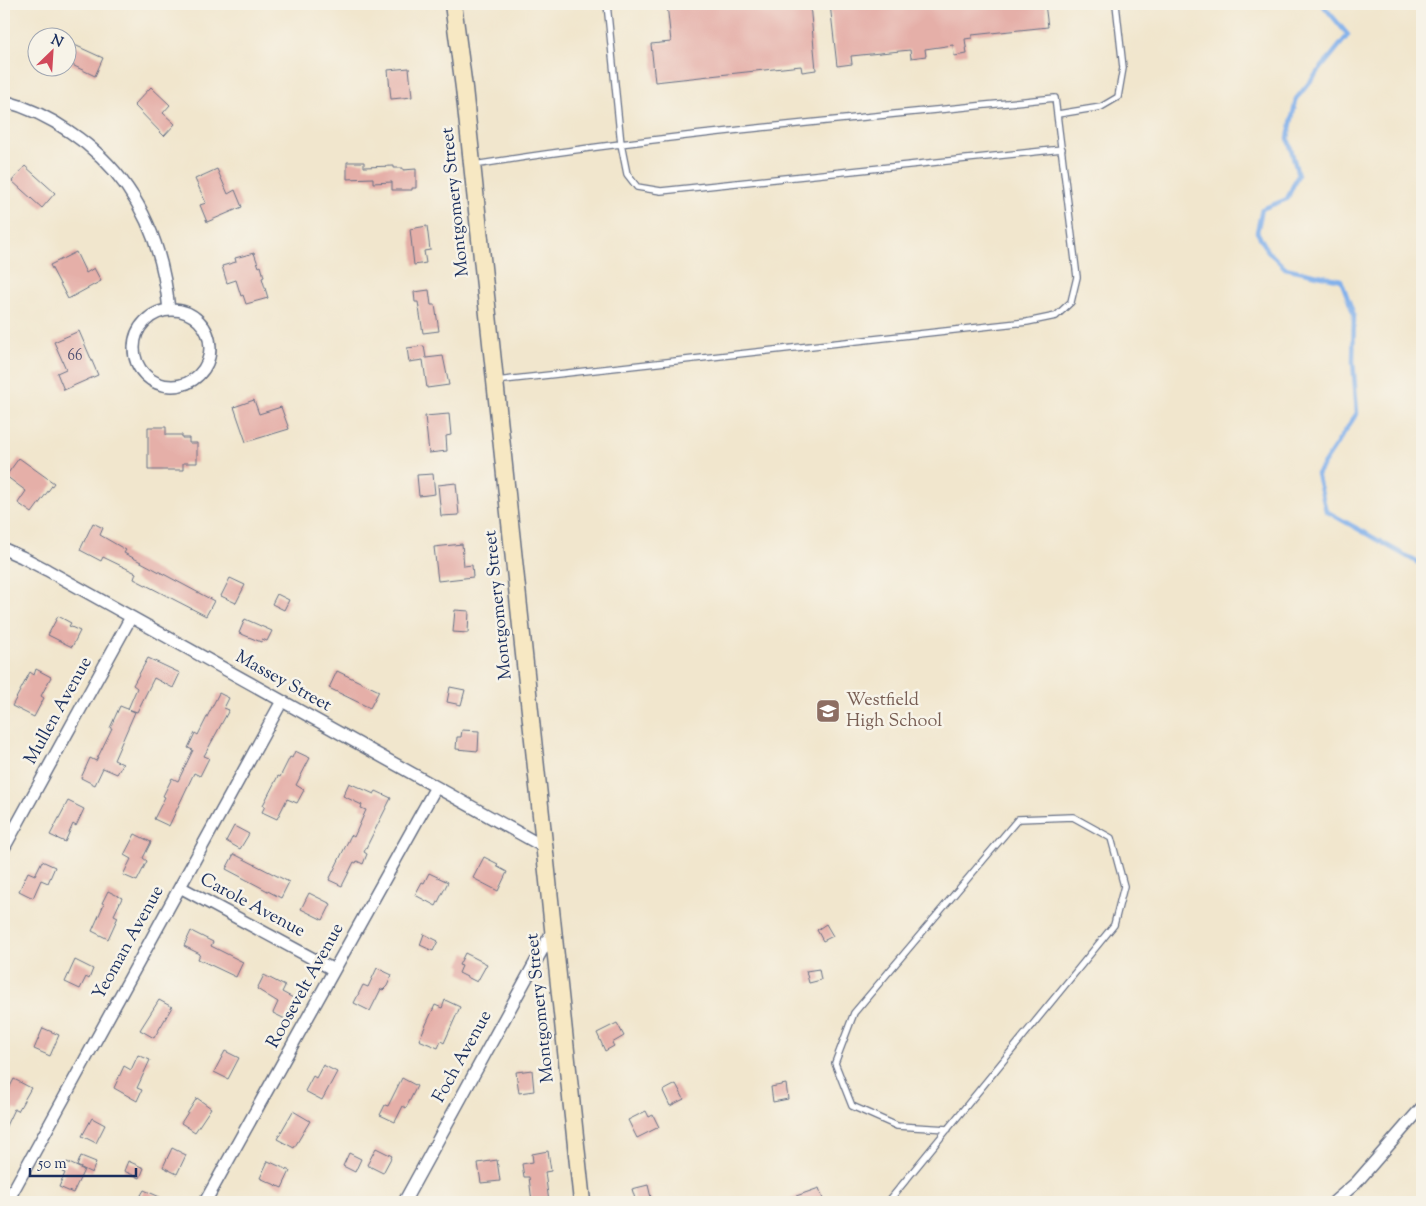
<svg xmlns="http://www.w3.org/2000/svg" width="1426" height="1206" font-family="'Sorts Mill Goudy',serif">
<rect width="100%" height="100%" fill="#f7f3e8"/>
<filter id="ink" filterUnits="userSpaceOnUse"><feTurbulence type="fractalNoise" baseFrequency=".02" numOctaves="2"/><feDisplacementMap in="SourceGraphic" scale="10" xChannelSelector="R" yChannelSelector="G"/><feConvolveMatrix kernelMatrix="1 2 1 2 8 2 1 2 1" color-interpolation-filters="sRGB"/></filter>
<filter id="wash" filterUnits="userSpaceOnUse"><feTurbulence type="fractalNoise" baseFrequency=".0096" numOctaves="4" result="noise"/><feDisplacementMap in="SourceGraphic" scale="20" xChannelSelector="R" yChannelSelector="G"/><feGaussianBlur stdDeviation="1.12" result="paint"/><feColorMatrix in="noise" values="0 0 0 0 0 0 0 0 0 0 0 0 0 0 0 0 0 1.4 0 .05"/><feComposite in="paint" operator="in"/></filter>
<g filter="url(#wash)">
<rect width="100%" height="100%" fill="#f1e6cd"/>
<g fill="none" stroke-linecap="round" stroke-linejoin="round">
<path stroke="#81b0eb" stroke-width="4.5" d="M1322 4 1348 35 1296 99 1288 138 1298 175 1287 199 1262 209 1257 232 1268 251 1285 268 1341 280 1354 315 1353 361 1357 413 1317 474 1326 511 1422 565"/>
</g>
<g id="blocks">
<path fill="#e5afa8" d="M667 4H810L816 70 802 72 801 66 655 82 651 44 671 42Z
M830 4H1045L1048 27 972 35V38L965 39 967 54 954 56 953 45 925 49 926 56 911 58 910 50 851 56 852 64 837 66Z
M68 42 103 58 95 76 68 63Z
M409 68 412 97 391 99 388 70Z
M151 87 170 105 163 113 175 124 164 136 134 105Z
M347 162H364V167L394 166V168H403V170L416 169V188H412V190H392V182L373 183V178L347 179Z
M25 166 55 193 42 208 12 181Z
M217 169 228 194 235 190 242 207 207 222 200 205 206 203 195 179Z
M427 226 430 250 424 251 426 263 414 265 410 229Z
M76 252 86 273 94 268 101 281 68 299 50 265Z
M254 253 259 267 261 266 264 277 262 278 268 298 246 304 243 295 241 296 236 280 227 283 222 266 236 262 235 258Z
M429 290 431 305H435L439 331 423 333 418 302H415L414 292Z
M79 331 98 375 64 390 57 373 66 369 54 342Z
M424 346 426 358 443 356 449 385 427 388 423 360 409 362 407 348Z
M254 400 259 414 281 407 289 429 246 442 234 407Z
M449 414 451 435 446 436 447 451 429 453 425 416Z
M148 427H166V435H182V438H189V443H197V463H183V470H148Z
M19 458 54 483 32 513 18 503 26 491 6 476Z
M433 474 435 494 419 496 417 475Z
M456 483 459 515 441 516 438 485Z
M93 523 103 528 100 535 126 550 124 553 214 601 206 616 134 579 136 573 103 557 101 561 80 550Z
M462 544 464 566 472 565 473 577 438 581 434 547Z
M230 578 245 585 236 603 221 596Z
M277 594 289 600 284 610 272 604Z
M455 610 469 611 468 633 453 632Z
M58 616 71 623 69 626 80 631 72 647 48 635Z
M245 619 272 631 267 641 262 639 261 642 239 633Z
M148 658 180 673 173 688 154 678 137 712 128 709 137 688 133 685Z
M36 669 51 677 41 696 44 698 34 717 12 706 30 672 34 675Z
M337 671 379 691 370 708 329 688Z
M450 687 465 690 461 705 447 702Z
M219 693 229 698 224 708 229 710 204 756 209 758 200 776 194 773 169 826 154 819 165 797 163 796 172 778 178 781 193 750 188 748 195 733 198 735Z
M120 706 135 712 114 760 123 764 117 774 103 768 95 785 81 778 90 758 96 761 112 728H110Z
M462 730 479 731 478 751 456 749 457 737H461Z
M295 751 310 758 296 785 304 790 297 803 287 799 277 819 262 812 265 806 263 805 278 776 280 777 290 757 292 758Z
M349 783 374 794 376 791 391 798 364 852 367 854 363 864 357 861 356 863 354 862 342 886 329 880 351 835 354 837 366 810 361 808 362 805 343 796Z
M68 801 84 809 76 826 73 824 65 842 50 835Z
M234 826 249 834 240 849 226 841Z
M135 834 151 842 143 858 147 861 137 881 123 875 131 859 124 855Z
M234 854 289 882 281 898 226 869Z
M484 857 498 864 496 866 507 872 498 891 473 878Z
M42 861 55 867 48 883 41 880 33 898 19 891 28 872 35 875Z
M429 873 448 882 436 906 415 895 422 882 424 883Z
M108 891 122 898 114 915 118 917 108 939 92 931 104 904 102 903Z
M309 893 331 904 323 920 301 909Z
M826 924 833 936 823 941 817 930Z
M191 931 213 942 211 946 243 962 236 977 198 959 200 954 184 946Z
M424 934 438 941 433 951 420 945Z
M465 953 487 964 477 982 459 973 462 966 459 965Z
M75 960 93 969 89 979 86 977 80 989 65 982Z
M377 968 392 975 387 986 383 990 381 989 370 1011 354 1003 363 985 368 987Z
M819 969 821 980 809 983 806 971Z
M264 975 285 986 282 992 295 999 285 1019 273 1013 278 1002 257 989Z
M159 1000 172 1007 154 1038 140 1030Z
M445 1000 460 1007 444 1043 441 1041 438 1048 419 1040 435 1005 442 1008Z
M617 1023 624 1036 612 1043 614 1046 605 1051 597 1033Z
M43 1028 59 1035 50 1056 34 1049Z
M225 1051 239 1058 228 1079 214 1072Z
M138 1055 150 1060 137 1088 142 1090 137 1101 114 1088 124 1066 131 1070Z
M323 1065 337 1072 322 1100 305 1091 313 1076 316 1078Z
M532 1070 534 1091 519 1093 516 1072Z
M402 1078 417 1086 406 1108 403 1106 395 1122 380 1115 385 1105 388 1106Z
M14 1079 31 1088 18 1111 14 1109 4 1130V1098Z
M676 1084 684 1099 670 1106 663 1091Z
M786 1084 788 1099 773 1102 771 1087Z
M197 1098 211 1108 195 1132 181 1123Z
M293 1111 310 1121 294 1148 277 1139Z
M646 1111 649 1117 653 1115 659 1127 637 1138 628 1120Z
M92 1118 105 1125 96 1143 82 1136Z
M172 1148 186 1155 177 1174 163 1167Z
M376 1148 392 1156 383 1173 367 1165Z
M548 1151 551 1171 545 1172 549 1202H532L529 1177H524L522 1164 533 1162 532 1154Z
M349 1153 361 1159 355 1172 343 1166Z
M81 1156 96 1162 92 1173 77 1166Z
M497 1160 500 1181 481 1183 478 1163Z
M128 1161 144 1168 140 1178 124 1171Z
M268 1161 290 1171 282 1188 260 1178Z
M67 1162 84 1170 73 1193 59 1187 65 1173 62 1172Z
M648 1185 652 1202H636L632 1189Z
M819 1188 824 1202H782V1201Z
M144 1190 171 1202H137Z"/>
</g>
</g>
<g filter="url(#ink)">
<use href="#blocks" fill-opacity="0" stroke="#666f85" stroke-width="1"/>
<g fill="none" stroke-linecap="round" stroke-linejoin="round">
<defs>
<path id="service" d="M607 4 621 144 627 174 637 187 661 191 1062 149
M1058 114 1101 107 1118 97 1123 68 1116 4
M474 165C667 134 861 118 1055 98L1077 277 1071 302 1056 316 1027 322 496 381
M888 1202 1114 925 1124 886 1111 838 1073 817 1018 819 854 1013 835 1063 852 1106 897 1126 948 1129"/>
<path id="minor" d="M4 101C27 107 50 118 70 132 133 174 162 236 169 310
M134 348a38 38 0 1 1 76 0a38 38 0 1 1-76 0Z
M4 549 22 557 47 570 544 847
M4 848 131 617
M180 887 334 970
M7 1202 282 701
M205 1202 436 787
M404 1202 553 930
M1334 1202 1356 1183 1422 1107"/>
<path id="secondary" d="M453 4 464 88 582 1202"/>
</defs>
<use href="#service" stroke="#666f85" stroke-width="8"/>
<use href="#minor" stroke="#666f85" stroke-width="14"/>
<use href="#secondary" stroke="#666f85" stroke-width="19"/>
<use href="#service" stroke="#fff" stroke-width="5.5"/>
<use href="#minor" stroke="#fff" stroke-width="11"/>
<use href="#secondary" stroke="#f7e8c3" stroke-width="16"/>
</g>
</g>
<defs>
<symbol id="school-square" viewBox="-11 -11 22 22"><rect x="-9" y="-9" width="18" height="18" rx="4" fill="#8d6e63" stroke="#f7f3e8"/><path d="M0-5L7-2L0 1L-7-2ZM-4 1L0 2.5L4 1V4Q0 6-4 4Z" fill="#fff"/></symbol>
</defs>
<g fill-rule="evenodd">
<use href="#school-square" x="814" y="697" width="28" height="28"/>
</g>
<g text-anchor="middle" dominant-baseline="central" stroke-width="5" stroke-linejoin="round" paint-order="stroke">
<g font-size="15" fill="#4e4f70">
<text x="75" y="356">66</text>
</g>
<g font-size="18" fill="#1b2f5e" stroke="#f7f3e8">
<text transform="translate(456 202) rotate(-96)">Montgomery Street</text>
<text transform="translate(499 605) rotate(-96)">Montgomery Street</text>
<text transform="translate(283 682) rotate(29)">Massey Street</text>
<text transform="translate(59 711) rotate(-61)">Mullen Avenue</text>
<text transform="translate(252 906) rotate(28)">Carole Avenue</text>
<text transform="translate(129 943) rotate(-61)">Yeoman Avenue</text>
<text transform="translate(306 986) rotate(-61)">Roosevelt Avenue</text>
<text transform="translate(541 1008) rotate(-96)">Montgomery Street</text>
<text transform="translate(463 1057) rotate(-61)">Foch Avenue</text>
</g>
<g font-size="18" fill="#785e54" stroke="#f7f3e8" text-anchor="start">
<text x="846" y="701">Westfield<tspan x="846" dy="21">High School</tspan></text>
</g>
</g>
<rect width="1426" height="1206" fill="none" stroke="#f7f3e8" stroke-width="20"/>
<g transform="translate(52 52) rotate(25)"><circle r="24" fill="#f7f3e8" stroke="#9fa5b1"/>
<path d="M0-4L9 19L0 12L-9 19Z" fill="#d1495b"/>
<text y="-8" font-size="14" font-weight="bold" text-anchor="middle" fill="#1b2f5e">N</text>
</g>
<path d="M30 1168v8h106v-8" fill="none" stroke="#1b2f5e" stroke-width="2.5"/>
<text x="38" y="1168" font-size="15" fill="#1b2f5e" stroke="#f7f3e8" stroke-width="4" paint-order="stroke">50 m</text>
</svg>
